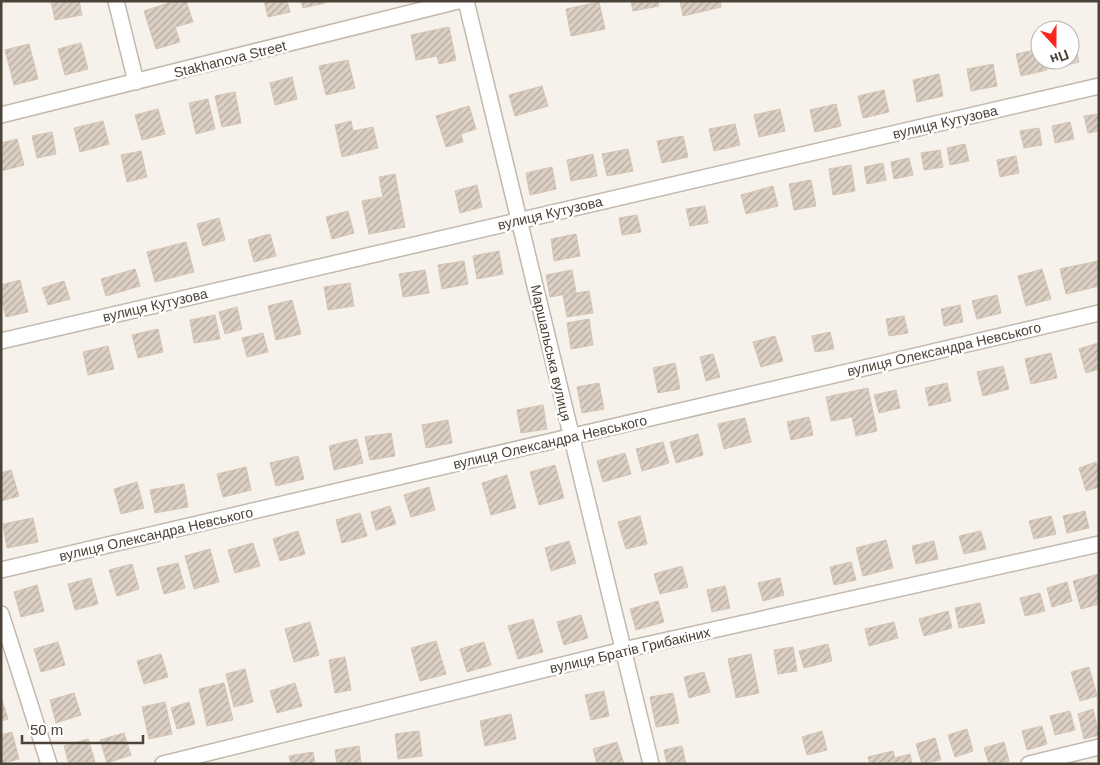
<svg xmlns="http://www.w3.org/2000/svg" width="1100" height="765" font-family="Arial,sans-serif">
<defs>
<pattern id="building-hatch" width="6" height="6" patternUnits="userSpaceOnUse" patternTransform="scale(1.25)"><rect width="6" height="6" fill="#dccfc3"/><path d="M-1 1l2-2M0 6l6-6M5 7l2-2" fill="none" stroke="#b4aa9f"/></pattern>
</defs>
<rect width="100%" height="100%" fill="#f6f2eb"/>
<path fill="url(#building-hatch)" stroke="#d4c4b3" d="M51 1H79L82 15 55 20Z
M174 1H186L193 22 175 27 180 42 156 49 144 11Z
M264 1H287L290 12 268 17Z
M301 1H325V3L303 8Z
M631 1H658L659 6 633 11Z
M680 1H720L721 7 683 16Z
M599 2 605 29 571 36 566 9Z
M449 27 456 60 439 64 437 56 416 60 411 35Z
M1074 41 1079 62 1053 68 1052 60H1070V42Z
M81 43 88 69 65 75 58 49Z
M29 44 38 79 14 85 5 50Z
M1040 49V60H1045L1047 70 1021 76 1016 54Z
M348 60 355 88 326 95 319 66Z
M993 64 997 86 971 91 967 69Z
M939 74 943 96 917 102 913 80Z
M292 77 297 99 275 105 270 83Z
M542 86 548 106 515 116 509 95Z
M884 90 889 112 863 118 858 96Z
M235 92 241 123 222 127 215 96Z
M208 99 215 129 196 134 189 103Z
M836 104 841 126 815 132 810 110Z
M469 106 476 129 461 134 463 142 446 147 436 116Z
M158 109 165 134 142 140 135 115Z
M780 109 785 131 759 137 754 115Z
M1099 114V131L1088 133 1084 116Z
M103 121 109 144 80 152 74 128Z
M351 121 353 131 373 127 378 148 342 157 335 125Z
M1070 122 1074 139 1055 143 1052 126Z
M735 124 740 145 714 151 709 129Z
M1039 128 1042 145 1024 148 1020 131Z
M52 132 56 154 37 158 32 136Z
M683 136 688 157 662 163 657 141Z
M17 139 24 165 1 171V143Z
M965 144 969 161 950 165 947 148Z
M628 149 633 171 607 176 602 154Z
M940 150 943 167 924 170 921 153Z
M141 151 147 177 127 182 121 155Z
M593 154 597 176 571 181 567 160Z
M1016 156 1019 173 1000 177 997 160Z
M909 158 913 175 894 179 891 162Z
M883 163 886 180 867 184 864 167Z
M851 165 855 191 833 195 829 169Z
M552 167 556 189 530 195 526 173Z
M395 174 405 227 369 234 362 201 383 197 379 177Z
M811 180 816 206 794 210 789 184Z
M477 185 482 207 460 213 455 191Z
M773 186 778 206 746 214 741 195Z
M705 206 708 223 690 226 686 209Z
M348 211 354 233 332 239 326 217Z
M637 215 641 232 622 235 619 218Z
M219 218 225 240 203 246 197 224Z
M270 234 276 256 254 262 248 240Z
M576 234 580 256 554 261 551 239Z
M186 242 194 272 155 282 147 252Z
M499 251 503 274 477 279 473 256Z
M464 261 468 284 442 289 438 265Z
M1098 261 1099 286 1066 294 1060 269Z
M135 269 140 286 106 296 101 279Z
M1042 269 1051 299 1026 306 1018 276Z
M425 270 429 293 403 297 399 274Z
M572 270 576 292 550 297 546 275Z
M20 280 28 312 6 317 1 298V285Z
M64 281 70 299 48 305 42 288Z
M350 283 354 306 328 310 324 287Z
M589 291 593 313 567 317 563 295Z
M997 295 1001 313 977 319 972 301Z
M292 300 301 334 276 340 268 306Z
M960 305 963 322 944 326 941 309Z
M237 307 242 329 225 334 219 312Z
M215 315 220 339 194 343 190 320Z
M904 316 908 333 889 336 886 319Z
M589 319 593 345 571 349 567 323Z
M158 329 163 352 138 358 132 335Z
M830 332 834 349 815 352 812 336Z
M263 333 268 352 247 357 242 338Z
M775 336 783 361 761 367 753 342Z
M1098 343 1099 369 1086 373 1079 349Z
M108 346 114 369 88 375 83 352Z
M1051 353 1057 378 1031 384 1025 359Z
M713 354 720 377 706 381 700 357Z
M675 363 680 389 658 393 653 368Z
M1003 366 1009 389 983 396 977 372Z
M599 383 604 409 582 413 577 387Z
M947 383 951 401 929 406 925 388Z
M868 388 877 431 856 436 852 417 831 421 826 397Z
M896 390 900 408 879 413 874 395Z
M543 405 547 429 521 433 517 410Z
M809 417 813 435 791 440 787 422Z
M745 418 751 442 724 449 718 424Z
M448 420 452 443 426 448 422 425Z
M391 433 395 456 370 460 365 437Z
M698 434 703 455 676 463 670 442Z
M357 439 363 463 334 470 329 446Z
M663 442 669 463 642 471 636 449Z
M625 453 631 474 603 482 597 461Z
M298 456 304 479 276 486 270 463Z
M1096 462 1099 471V487L1086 491 1079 468Z
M555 465 564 498 539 505 530 472Z
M246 467 251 490 223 497 217 474Z
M11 470 19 496 1 501V473Z
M507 475 516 508 491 515 482 483Z
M137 482 144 508 121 514 114 489Z
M184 484 188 507 155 513 150 490Z
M429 487 435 510 411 517 404 495Z
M390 506 396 524 376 530 371 512Z
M1085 511 1089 528 1067 533 1063 516Z
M360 513 367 536 342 543 336 520Z
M640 516 647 544 626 549 618 522Z
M1051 516 1056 534 1034 539 1029 521Z
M33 518 38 542 7 548 3 524Z
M298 531 305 554 280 561 273 539Z
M981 531 986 549 964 554 959 536Z
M886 540 893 568 863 576 856 548Z
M569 541 576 563 551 571 545 548Z
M934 541 938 559 916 564 912 546Z
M253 543 260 566 235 573 228 550Z
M210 549 219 582 194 589 185 556Z
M851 562 856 580 834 585 830 567Z
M178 563 185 588 164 594 157 568Z
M132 564 139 589 117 596 109 570Z
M682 566 688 587 660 594 654 574Z
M1099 574V604L1081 609 1073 581Z
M91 578 98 604 75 610 68 584Z
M780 578 784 595 763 601 758 583Z
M1067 582 1072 601 1052 607 1047 588Z
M37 585 44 611 21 617 14 592Z
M725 586 730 608 712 612 707 590Z
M1040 593 1045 611 1025 616 1020 598Z
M658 601 664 622 636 630 630 609Z
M980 603 985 623 959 628 955 608Z
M948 611 952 628 924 636 919 619Z
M581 615 588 638 564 645 557 622Z
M533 619 543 652 518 659 508 626Z
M310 622 319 655 294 662 285 629Z
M894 622 898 638 869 646 865 629Z
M436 641 446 674 420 681 411 648Z
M58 642 65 665 41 672 34 649Z
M484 642 491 665 467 672 460 649Z
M828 644 832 661 804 668 799 651Z
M793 647 797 671 778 674 774 650Z
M161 654 168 677 144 684 137 661Z
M751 654 759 693 736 698 728 659Z
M345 657 351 690 335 693 329 660Z
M1089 667 1097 696 1080 701 1071 672Z
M245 669 253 702 234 707 226 674Z
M704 672 710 692 689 698 684 677Z
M224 683 233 720 207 726 199 689Z
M295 683 302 706 277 713 270 691Z
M604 691 609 716 591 720 585 695Z
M74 693 81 715 56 723 50 700Z
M673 693 679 723 656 727 650 697Z
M1 697 8 719 1 721Z
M165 702 172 734 149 739 142 707Z
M189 702 195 724 177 729 171 708Z
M1093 709 1099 735 1084 739 1078 714Z
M1070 711 1075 730 1055 735 1050 716Z
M511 714 516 739 485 746 480 721Z
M1042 726 1047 744 1027 750 1022 731Z
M967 729 973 751 955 757 948 735Z
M419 731 422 756 398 759 395 734Z
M822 731 827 750 807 755 802 737Z
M12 732 19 759 1 764V735Z
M124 733 131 755 107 763 100 740Z
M935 738 941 760 922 764 916 744Z
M88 739 95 762 69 764 64 746Z
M617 742 624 764H597L593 749Z
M1004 742 1009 761 989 764 984 748Z
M359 746 361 764H337L335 750Z
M682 746 686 764H667L664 750Z
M893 751 895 758 910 754 912 764H870L868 757Z
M313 752 315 764H291L289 756Z"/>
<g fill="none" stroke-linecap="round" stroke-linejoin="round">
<defs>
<path id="minor" d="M116 1 136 82
M466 1 651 764
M1 115 458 1
M1 341 1099 86
M1 570 1099 313
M1 614 49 764
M163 764 623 650 1099 544
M1029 764 1099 747"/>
</defs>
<use href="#minor" stroke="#c2b9ad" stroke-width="18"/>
<use href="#minor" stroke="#fff" stroke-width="15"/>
</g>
<g text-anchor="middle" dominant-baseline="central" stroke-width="5" stroke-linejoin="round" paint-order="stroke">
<g font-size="14" fill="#4b4238" stroke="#fff">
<text transform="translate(230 59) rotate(-14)">Stakhanova Street</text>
<text transform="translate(945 122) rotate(-13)">вулиця Кутузова</text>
<text transform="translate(550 213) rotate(-13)">вулиця Кутузова</text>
<text transform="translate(155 305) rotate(-13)">вулиця Кутузова</text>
<text transform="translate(944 349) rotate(-13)">вулиця Олександра Невського</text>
<text transform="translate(551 353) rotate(77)">Маршальська вулиця</text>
<text transform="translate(550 442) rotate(-13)">вулиця Олександра Невського</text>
<text transform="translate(156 534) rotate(-13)">вулиця Олександра Невського</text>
<text transform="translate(630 650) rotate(-13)">вулиця Братів Грибакіних</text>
</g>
</g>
<rect width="1100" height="765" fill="none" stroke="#4b4238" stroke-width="5"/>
<g transform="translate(1055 45) rotate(159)"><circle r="24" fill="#ffffff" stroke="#b7b3af"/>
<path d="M0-4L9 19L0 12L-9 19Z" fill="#ff251a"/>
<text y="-8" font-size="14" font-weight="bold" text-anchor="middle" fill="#4b4238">Пн</text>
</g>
<path d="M22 735v8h121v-8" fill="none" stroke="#4b4238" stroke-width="2.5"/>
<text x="30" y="735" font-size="15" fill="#4b4238" stroke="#ffffff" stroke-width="4" paint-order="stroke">50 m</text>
</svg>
